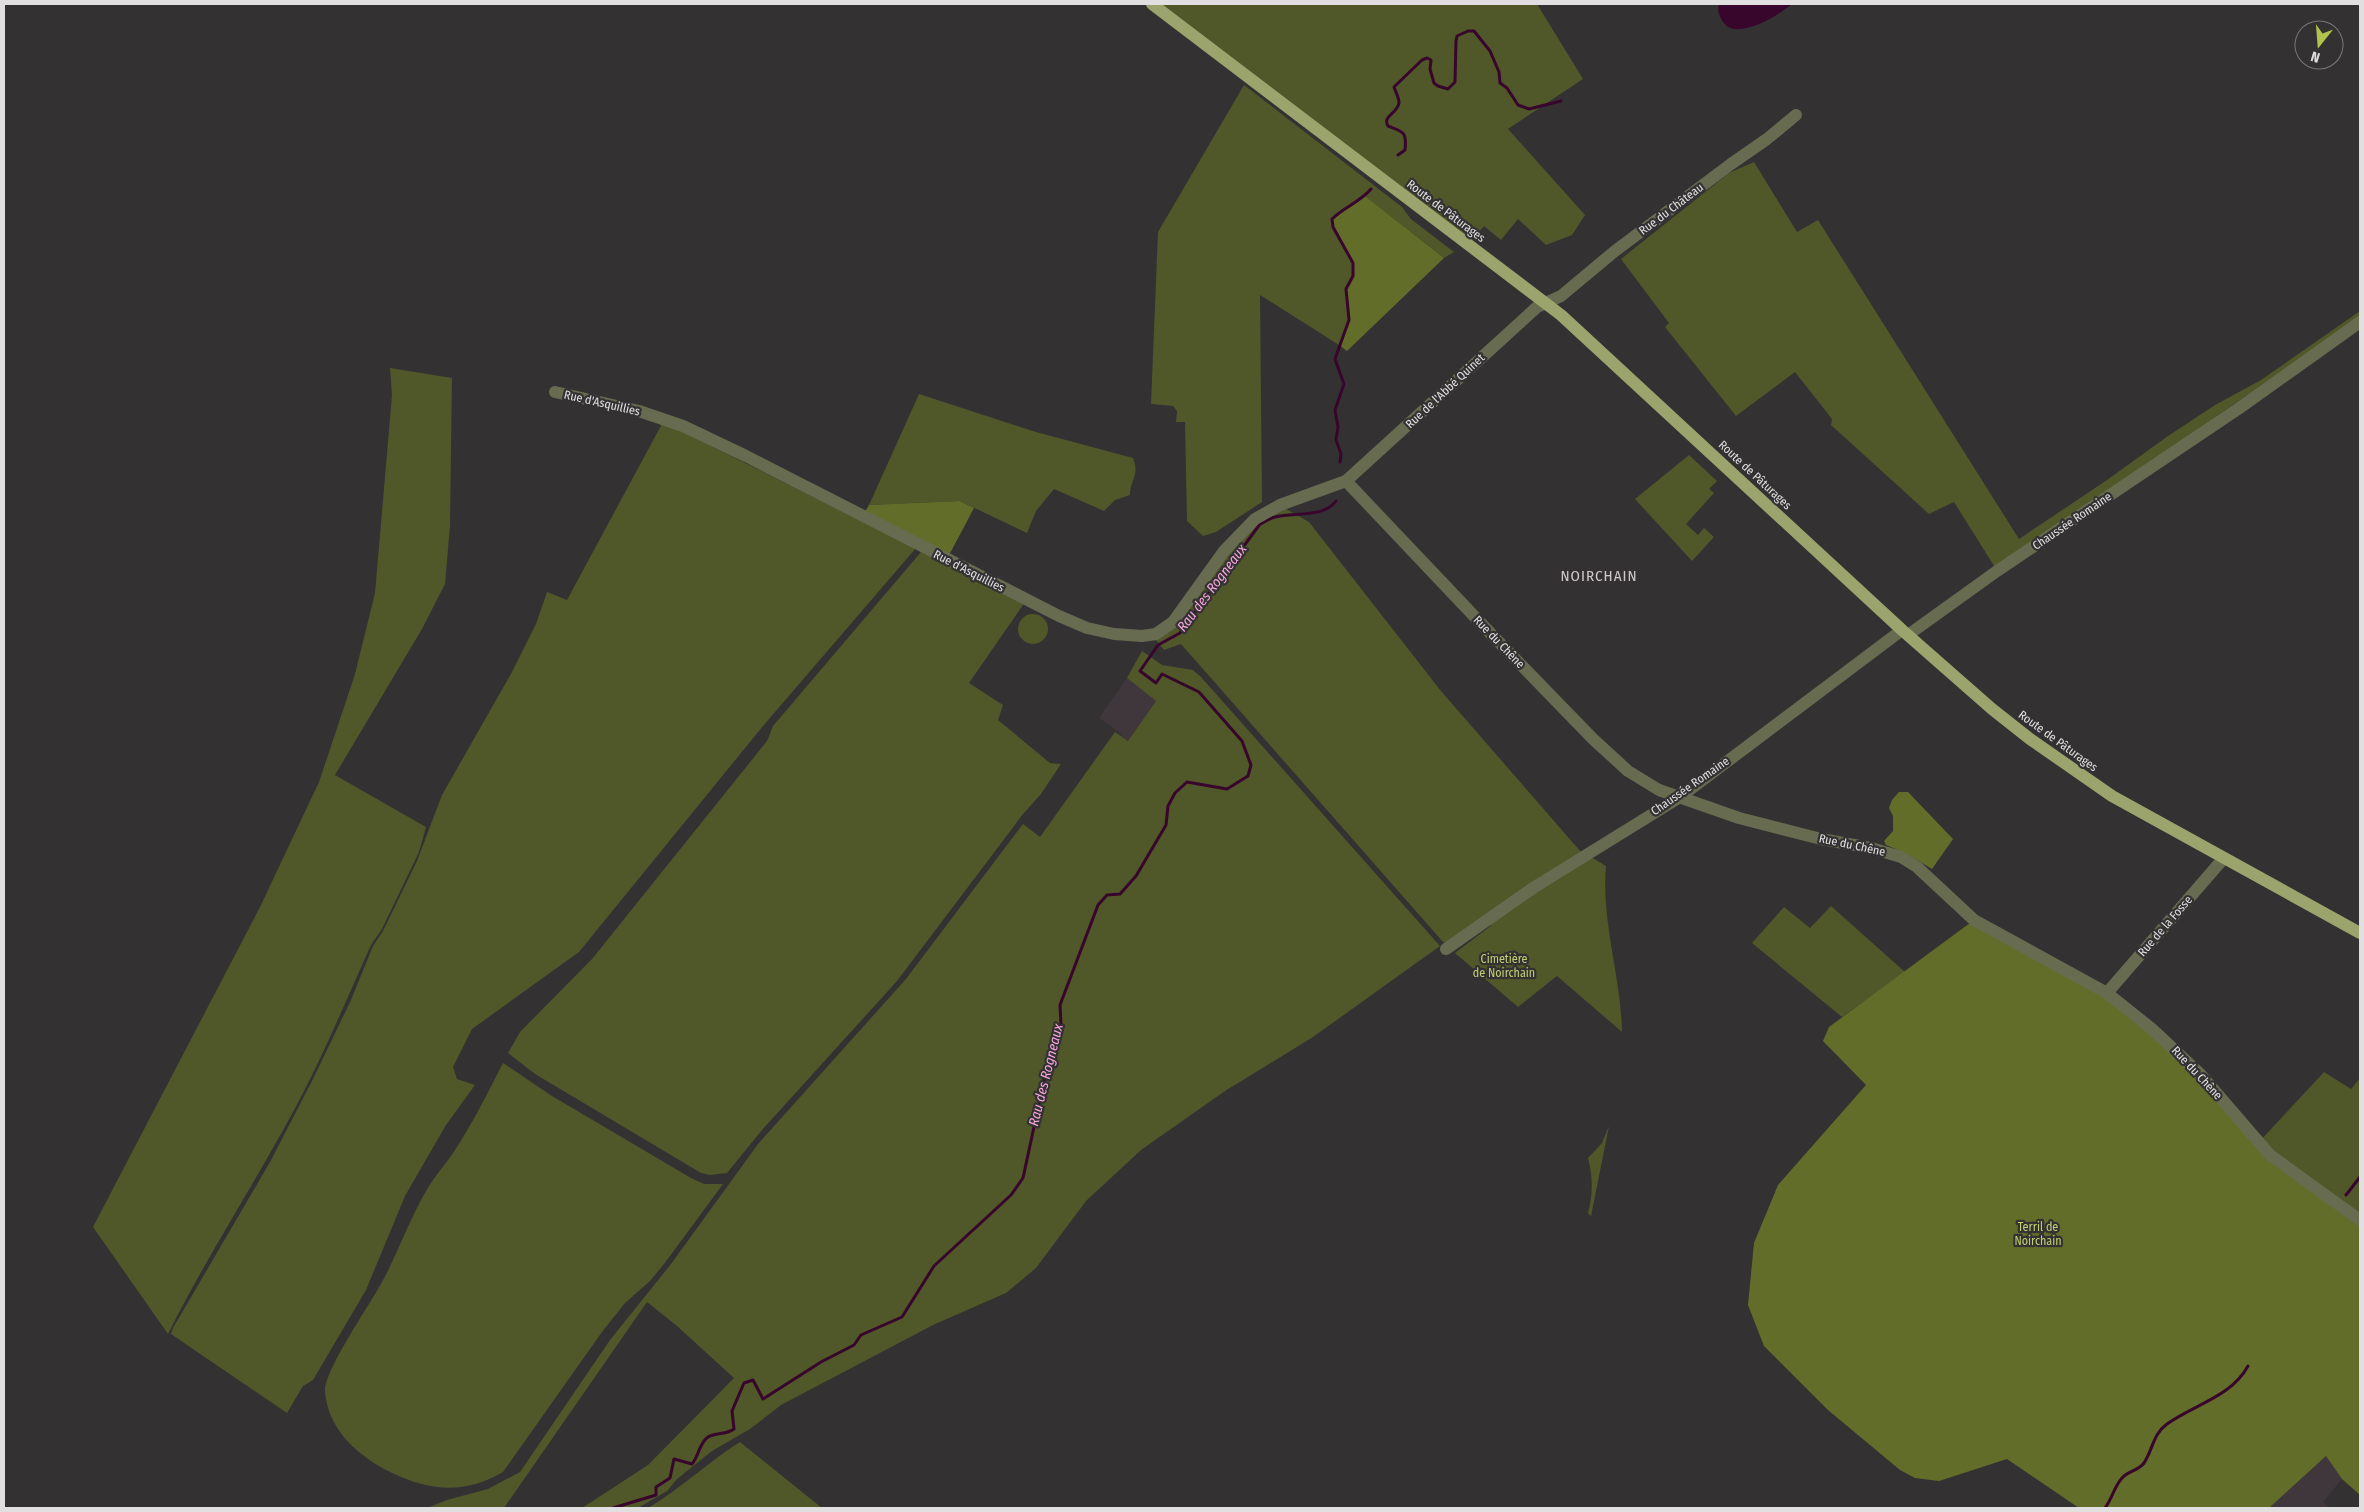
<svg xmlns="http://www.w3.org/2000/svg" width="2364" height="1512" font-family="'Fira Sans Condensed',sans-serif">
<rect width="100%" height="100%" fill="#343133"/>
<path fill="#40373d" d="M1127 678 1156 701 1128 741 1121 736 1122 734 1099 718Z
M2326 1456 2342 1479 2323 1502 2330 1508H2269Z"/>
<path fill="#505729" d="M1152 4H1537L1583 79 1508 129 1585 215 1572 235 1546 245 1518 219 1501 240 1484 226 1468 245Z
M1244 85 1402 207 1411 219 1454 252 1444 258 1365 196 1347 206 1332 219 1333 227 1353 263V276L1346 289 1349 320 1339 345 1260 295 1262 502 1216 532 1203 536 1187 521 1185 422H1176L1177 411 1173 406 1151 404 1158 232Z
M1754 162 1797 232 1818 220 2019 539 2107 480 2168 436 2215 405 2261 380 2360 311V317L1996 569 1954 502 1929 514 1831 425 1832 419 1795 372 1736 416 1665 327 1669 323 1621 259 1729 173Z
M390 368 452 378 450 526 445 584 422 629 335 775 426 827 419 852 382 929 371 945C344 1005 319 1066 287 1123 248 1194 204 1262 168 1334L93 1227 260 907 319 782 355 674 375 593 392 395Z
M919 394 1036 432 1133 458C1140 477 1130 479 1130 495L1115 500 1104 511 1054 489 1036 511 1027 533 960 501 869 505Z
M663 422 916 548 763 726 579 952 472 1029 453 1067 457 1079 475 1085 446 1125 405 1196 366 1290 313 1380 303 1386 287 1413 171 1334 173 1328 270 1162 312 1081 351 1000 373 946 383 931 417 861 442 795 512 672 536 624 547 592 567 600Z
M1689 455 1717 481 1709 489 1714 493 1686 524 1698 535 1704 528 1714 537 1692 561 1635 499Z
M1281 506 1309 522 1441 691 1581 852 1447 943 1443 942 1181 644 1164 650 1156 640 1243 534Z
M921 552 1025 602 969 683 1003 705 998 720 1050 763 1061 764 1041 794 1023 814 897 981 762 1130 727 1173 710 1175 701 1173 535 1074 508 1053 520 1032 592 959 767 741 773 726Z
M1018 629a15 15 0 1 1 30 0a15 15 0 1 1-30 0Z
M1142 651 1162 665 1193 670 1201 677 1440 946 1313 1037 1225 1091 1141 1150 1086 1201 1036 1268 1006 1293 933 1325 781 1405 750 1429 712 1451 677 1479 667 1491 638 1508H582L648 1465 734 1378 677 1326 647 1302 504 1508H427L447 1500 488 1489 520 1472 610 1340 671 1264 758 1144 906 979 1023 824 1040 837 1115 732 1128 741 1156 701 1127 678Z
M1591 857 1606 866C1601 922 1621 976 1622 1032L1557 976 1518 1007 1455 953 1492 925 1487 921Z
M1831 906 1905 972 1842 1017 1752 943 1784 907 1810 928Z
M503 1063 552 1096 691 1178 704 1184H723L664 1264 650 1281 625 1303 602 1332 503 1472C464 1495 428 1491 388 1471 357 1455 328 1429 325 1392 323 1372 371 1303 382 1282 399 1251 410 1217 429 1186 435 1176 444 1166 451 1156 471 1127 487 1094 503 1063Z
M2324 1072 2351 1089 2360 1078V1220L2258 1143Z
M1609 1126 1591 1216 1588 1213C1593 1194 1593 1177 1588 1158L1602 1143Z
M740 1442 822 1508H648C680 1489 708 1462 740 1442Z"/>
<path fill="#636d2a" d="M1365 196 1444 258 1347 351 1339 345 1349 320 1346 289 1353 276V263L1333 227 1332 219 1347 206Z
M960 501 974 508 947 559 862 517 869 505Z
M1899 792H1908L1953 839 1932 869 1905 853 1886 845 1884 841 1893 831V816L1889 808 1892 800Z
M1974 920 2107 993 2152 1029 2258 1143 2360 1220V1495L2342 1479 2326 1456 2269 1508H2079L2007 1459 1939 1481 1915 1478 1900 1470 1828 1410 1764 1346 1748 1305 1754 1243 1778 1185 1866 1085 1823 1041 1829 1027Z"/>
<path fill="#38062d" d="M1719 4H1792C1779 15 1736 42 1723 22 1719 16 1717 10 1719 4Z"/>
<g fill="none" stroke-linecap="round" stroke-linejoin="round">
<path stroke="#38062d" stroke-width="3" d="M1398 155 1405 150C1407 131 1403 132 1388 126 1382 116 1397 114 1399 103 1399 97 1396 93 1394 87L1422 60 1427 58 1431 60 1430 69 1434 83 1438 86 1448 89 1455 82 1456 41 1457 36 1468 31H1474L1490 51 1499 72 1500 83 1507 88 1518 105 1529 109 1561 101
M1340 462 1341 454 1336 440 1338 427 1335 410 1344 384 1335 359 1349 320 1346 289 1353 276V263L1333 227 1332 219C1344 207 1360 202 1371 189
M2346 1195 2360 1177
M613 1508 656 1495V1487L670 1478 674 1459 692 1464C699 1456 699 1443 708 1437 716 1432 726 1435 734 1429L732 1411 744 1383 753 1380 763 1399 821 1362 854 1345 861 1335 902 1317 934 1266 1011 1195 1023 1178 1045 1076 1061 1025 1060 1005 1098 905 1107 895 1120 894 1136 876 1166 825 1168 806 1175 793 1187 782 1227 789 1248 776 1251 765 1242 741 1199 692 1162 674 1156 683 1140 671 1158 645 1180 633 1260 524C1265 522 1270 518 1275 517 1294 512 1324 518 1336 501
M2105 1508C2112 1499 2114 1487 2122 1478 2128 1471 2138 1471 2144 1463 2153 1449 2153 1434 2167 1424 2195 1404 2231 1397 2248 1366"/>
<path stroke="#676c51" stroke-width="12" d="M555 392 639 411 683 426 746 456 1059 616 1087 628 1114 634 1142 636 1156 634 1173 622 1224 551 1255 519 1280 505 1346 481 1537 307 1561 296 1615 251 1731 164 1767 139 1796 115
M1346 481 1493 636 1593 739 1628 771 1659 790 1739 818 1821 839 1871 848 1901 857 1917 867 1974 920 2107 993 2152 1029 2200 1074 2270 1155 2360 1220
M1908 635 1997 571 2238 409 2360 322
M1446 949 1533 888 1680 797 1902 630
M2107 993 2223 859"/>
<path stroke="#9ba46c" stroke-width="12" d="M1152 4 1561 315 1902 630 1992 709 2030 739 2112 796 2360 933"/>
</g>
<g text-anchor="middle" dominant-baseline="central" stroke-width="4.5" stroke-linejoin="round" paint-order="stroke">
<g font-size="12" fill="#e1dfe0" stroke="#343133">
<text transform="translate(1671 209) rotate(-37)">Rue du Château</text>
<text transform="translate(1446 211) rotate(37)">Route de Pâturages</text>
<text transform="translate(1445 391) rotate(-43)">Rue de l'Abbé Quinet</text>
<text transform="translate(602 403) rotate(13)">Rue d'Asquillies</text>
<text transform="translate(1755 475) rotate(43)">Route de Pâturages</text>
<text transform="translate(2072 521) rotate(-34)">Chaussée Romaine</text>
<text transform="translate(969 571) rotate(27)">Rue d'Asquillies</text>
<text transform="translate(1499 642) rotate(46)">Rue du Chêne</text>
<text transform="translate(2058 741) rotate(36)">Route de Pâturages</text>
<text transform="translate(1690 786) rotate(-35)">Chaussée Romaine</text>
<text transform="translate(1852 845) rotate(12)">Rue du Chêne</text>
<text transform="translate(2165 926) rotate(-49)">Rue de la Fosse</text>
<text transform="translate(2197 1073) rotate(47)">Rue du Chêne</text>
</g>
<g font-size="12" fill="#c1cf70" stroke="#343133">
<text x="1504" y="959">Cimetière<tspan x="1504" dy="14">de Noirchain</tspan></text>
<text x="2038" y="1227">Terril de<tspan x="2038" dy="14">Noirchain</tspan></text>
</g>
<g font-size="14" font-style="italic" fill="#f9a6df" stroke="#343133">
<text transform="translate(1212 588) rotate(-53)">Rau des Rogneaux</text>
<text transform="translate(1046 1075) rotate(-76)">Rau des Rogneaux</text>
</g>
<g font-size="15" letter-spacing="1" fill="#cecacc" stroke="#343133">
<text x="1599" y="576">NOIRCHAIN</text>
</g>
</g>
<rect width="2364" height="1512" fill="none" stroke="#e1dfe0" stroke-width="10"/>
<g transform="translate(2319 45) rotate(197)"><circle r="24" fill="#343133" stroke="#797778"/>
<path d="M0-4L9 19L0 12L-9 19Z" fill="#b2c34b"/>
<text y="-8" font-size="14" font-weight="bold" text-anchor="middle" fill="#e1dfe0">N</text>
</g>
</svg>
